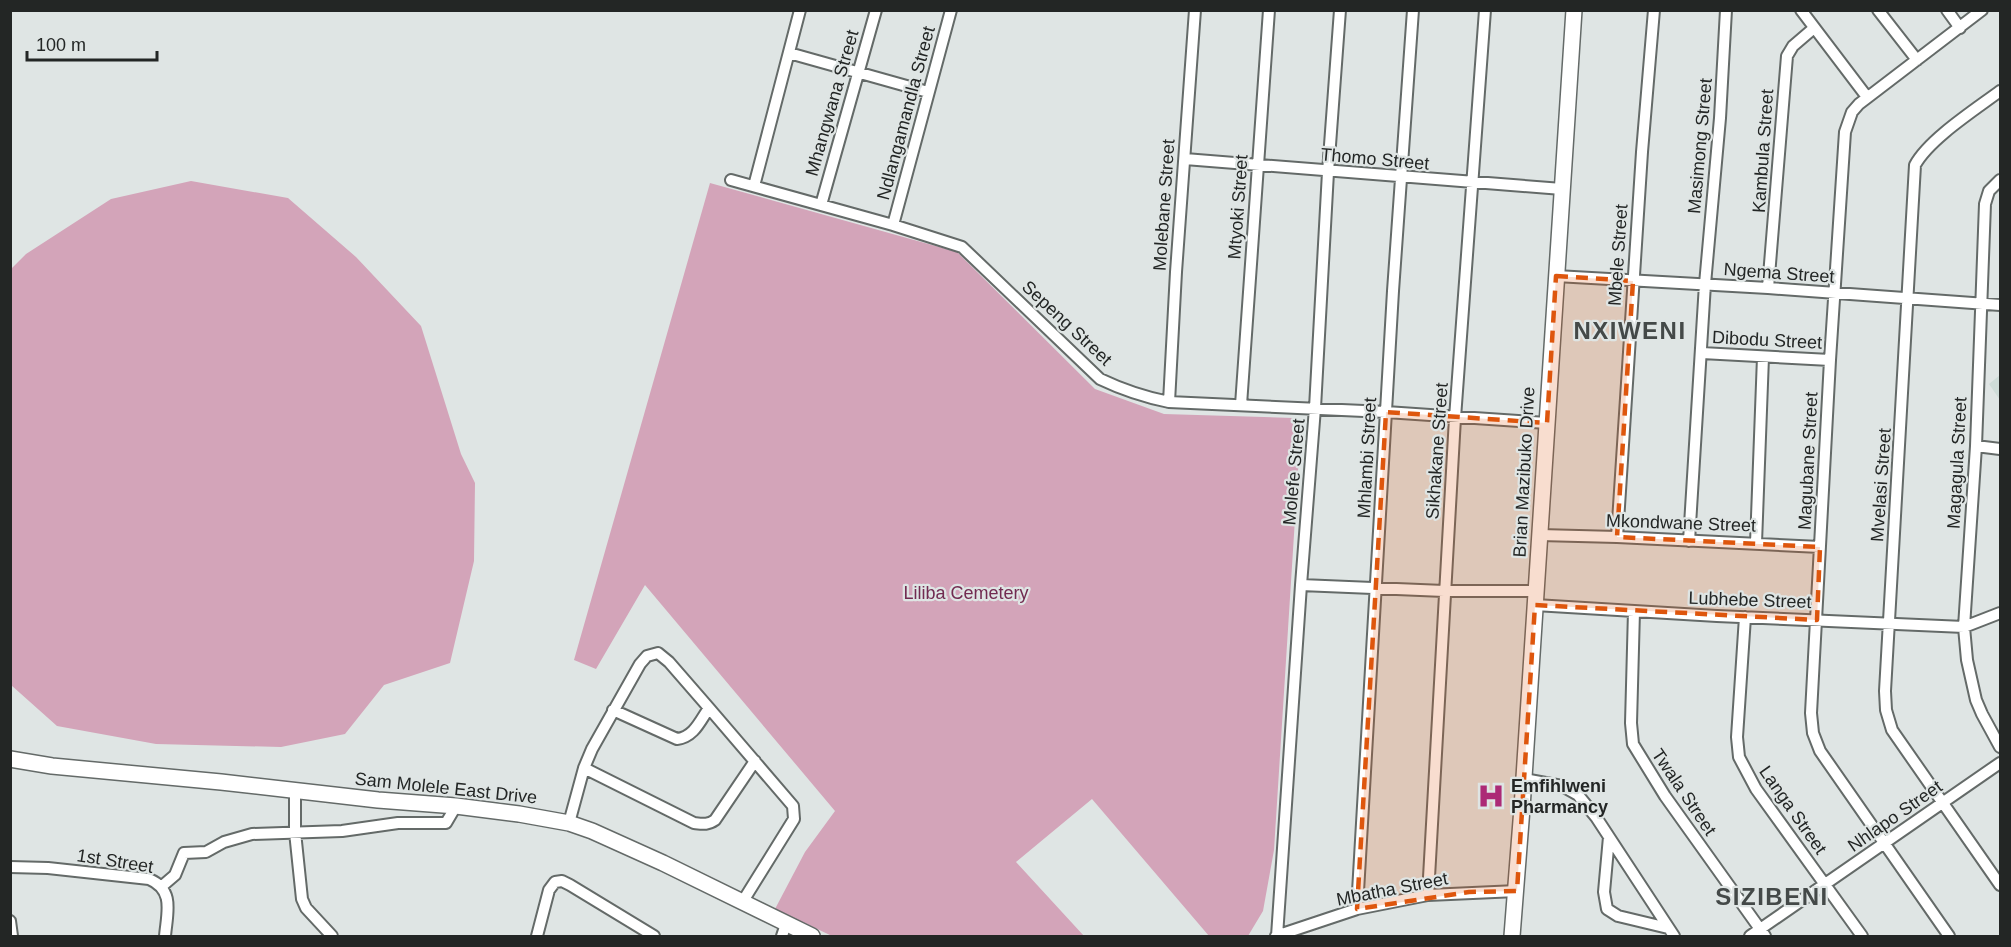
<svg xmlns="http://www.w3.org/2000/svg" width="2011" height="947" font-family="Arial,sans-serif">
<rect width="100%" height="100%" fill="#dfe5e4"/>
<path fill="#cedcd8" d="M2000 375V400L1989 384Z"/>
<path fill="#d3a4b9" d="M191 181 288 198 356 257 421 326 461 454 475 483 474 561 450 663 384 685 345 734 281 747 156 744 57 726 11 685V269L26 254 111 199Z
M710 183 957 252 1095 389 1164 414 1293 418 1301 424 1274 850 1263 911 1248 936H1209L1092 799 1016 862 1084 936H832L775 909 805 852 835 811 645 585 596 669 574 660Z"/>
<g fill="none" stroke-linecap="round" stroke-linejoin="round">
<defs>
<path id="street" d="M1801 10 1867 97
M1878 10 1917 60
M1947 10 1960 28
M789 53 928 92
M2000 91C1976 109 1929 139 1915 165L1885 691 1886 710 1892 730 2000 885
M1185 159 1562 189
M731 180 893 225 962 247 1100 379C1123 390 1144 397 1169 402L1386 412 1547 423
M2000 180 1989 191 1985 204 1976 446 1964 627 1967 660 1976 700 1982 714 2000 747
M754 186 800 10
M821 205 876 10
M893 225 951 10
M1556 276 1768 288 2000 305
M1768 288 1787 56 1793 46 1814 28
M1702 353 1830 360
M1169 402 1176 272 1195 10
M1241 405 1269 10
M1976 446 2000 449
M1540 535 1617 537 1820 547
M1617 537 1642 152 1654 10
M1689 541 1705 284 1720 118 1726 10
M1756 543 1763 357
M1301 585 1444 591H1536
M1535 605 1717 616 1964 627 2000 613
M1634 611 1631 723 1633 744 1665 796 1765 936
M1745 617 1737 737 1739 757 1756 789 1862 936
M613 710 677 739C694 737 700 721 709 708
M584 768 694 823C703 824 708 825 715 820L755 761
M1524 779 1562 786 1578 795 1596 817 1674 936
M295 790V832L302 899 306 908 332 936
M569 823 584 768 592 749 640 664 647 656 658 653 669 662 709 708 793 806 794 819 743 901
M1609 837 1604 892 1607 909 1618 916 1668 928
M10 867 48 868 149 879C175 890 167 913 165 936
M161 887 175 875 184 853 206 852 224 842 252 834 342 831 398 823H446L456 806
M1428 895 1455 418 1485 10
M1357 909 1393 291 1413 10
M10 921 12 936
M537 936 549 890 555 882 562 881 570 885 654 936
M782 936 786 924
M1276 936 1357 909 1428 895 1517 891
M1277 936 1301 585 1315 408 1328 172 1340 10
M1750 936 2000 763
M1949 936 1820 751 1813 733 1811 713 1830 360 1845 132 1852 112 1859 104 1982 10"/>
<path id="secondary" d="M10 759 52 766 221 782 378 800 456 806 519 814 569 823 592 831 663 863 812 936
M1512 936 1522 808 1574 10"/>
</defs>
<use href="#street" stroke="#646a68" stroke-width="14"/>
<use href="#secondary" stroke="#646a68" stroke-width="18"/>
<use href="#street" stroke="#fff" stroke-width="10"/>
<use href="#secondary" stroke="#fff" stroke-width="15"/>
</g>
<path fill="#de560d" fill-opacity="0.2" stroke="#de560d" stroke-width="4.5" stroke-dasharray="12 8" stroke-linejoin="round" d="M1556 276 1633 281 1617 537 1820 547 1817 620 1535 605 1517 891 1469 892 1357 909 1386 412 1547 423Z"/>
<defs>
<symbol id="hospital-bare" viewBox="-9 -9 18 18"><path d="M-5-5h3v3.5h4V-5h3V5h-3V1.5h-4V5h-3Z" fill="#ac2a76" stroke="#dfe5e4" stroke-width="2.5" paint-order="stroke"/></symbol>
</defs>
<g fill-rule="evenodd">
<use href="#hospital-bare" x="1472" y="777" width="38" height="38"/>
</g>
<g text-anchor="middle" dominant-baseline="central" stroke-width="4.5" stroke-linejoin="round" paint-order="stroke">
<g font-size="18" fill="#232625" stroke="#dfe5e4">
<text transform="translate(832 103) rotate(-74)">Mhangwana Street</text>
<text transform="translate(906 113) rotate(-75)">Ndlangamandla Street</text>
<text transform="translate(1700 146) rotate(-85)">Masimong Street</text>
<text transform="translate(1763 151) rotate(-86)">Kambula Street</text>
<text transform="translate(1375 159) rotate(5)">Thomo Street</text>
<text transform="translate(1164 205) rotate(-86)">Molebane Street</text>
<text transform="translate(1238 207) rotate(-86)">Mtyoki Street</text>
<text transform="translate(1618 255) rotate(-86)">Mbele Street</text>
<text transform="translate(1779 273) rotate(4)">Ngema Street</text>
<text transform="translate(1067 323) rotate(43)">Sepeng Street</text>
<text transform="translate(1767 340) rotate(3)">Dibodu Street</text>
<text transform="translate(1437 451) rotate(-86)">Sikhakane Street</text>
<text transform="translate(1367 458) rotate(-87)">Mhlambi Street</text>
<text transform="translate(1808 461) rotate(-87)">Magubane Street</text>
<text transform="translate(1957 463) rotate(-87)">Magagula Street</text>
<text transform="translate(1294 472) rotate(-85)">Molefe Street</text>
<text transform="translate(1524 472) rotate(-87)">Brian Mazibuko Drive</text>
<text transform="translate(1881 485) rotate(-86)">Mvelasi Street</text>
<text transform="translate(1681 523) rotate(2)">Mkondwane Street</text>
<text transform="translate(1750 600) rotate(2)">Lubhebe Street</text>
<text transform="translate(446 788) rotate(6)">Sam Molele East Drive</text>
<text transform="translate(1684 792) rotate(56)">Twala Street</text>
<text transform="translate(1793 810) rotate(55)">Langa Street</text>
<text transform="translate(1895 816) rotate(-35)">Nhlapo Street</text>
<text transform="translate(115 861) rotate(9)">1st Street</text>
<text transform="translate(1392 889) rotate(-11)">Mbatha Street</text>
</g>
<g font-size="18" fill="#722b51" stroke="#dfe5e4">
<text x="966" y="593">Liliba Cemetery</text>
</g>
<g font-size="18" font-weight="bold" fill="#232625" stroke="#dfe5e4" text-anchor="start">
<text x="1511" y="786">Emfihlweni<tspan x="1511" dy="21">Pharmancy</tspan></text>
</g>
<g font-size="24" font-weight="bold" letter-spacing="1.5" fill="#444948" stroke="#dfe5e4">
<text x="1630" y="330">NXIWENI</text>
<text x="1772" y="896">SIZIBENI</text>
</g>
</g>
<rect width="2011" height="947" fill="none" stroke="#232625" stroke-width="24"/>
<path d="M27 51v9h130v-9" fill="none" stroke="#232625" stroke-width="3"/>
<text x="36" y="51" font-size="18" fill="#232625" stroke="#dfe5e4" stroke-width="4.5" paint-order="stroke">100 m</text>
</svg>
